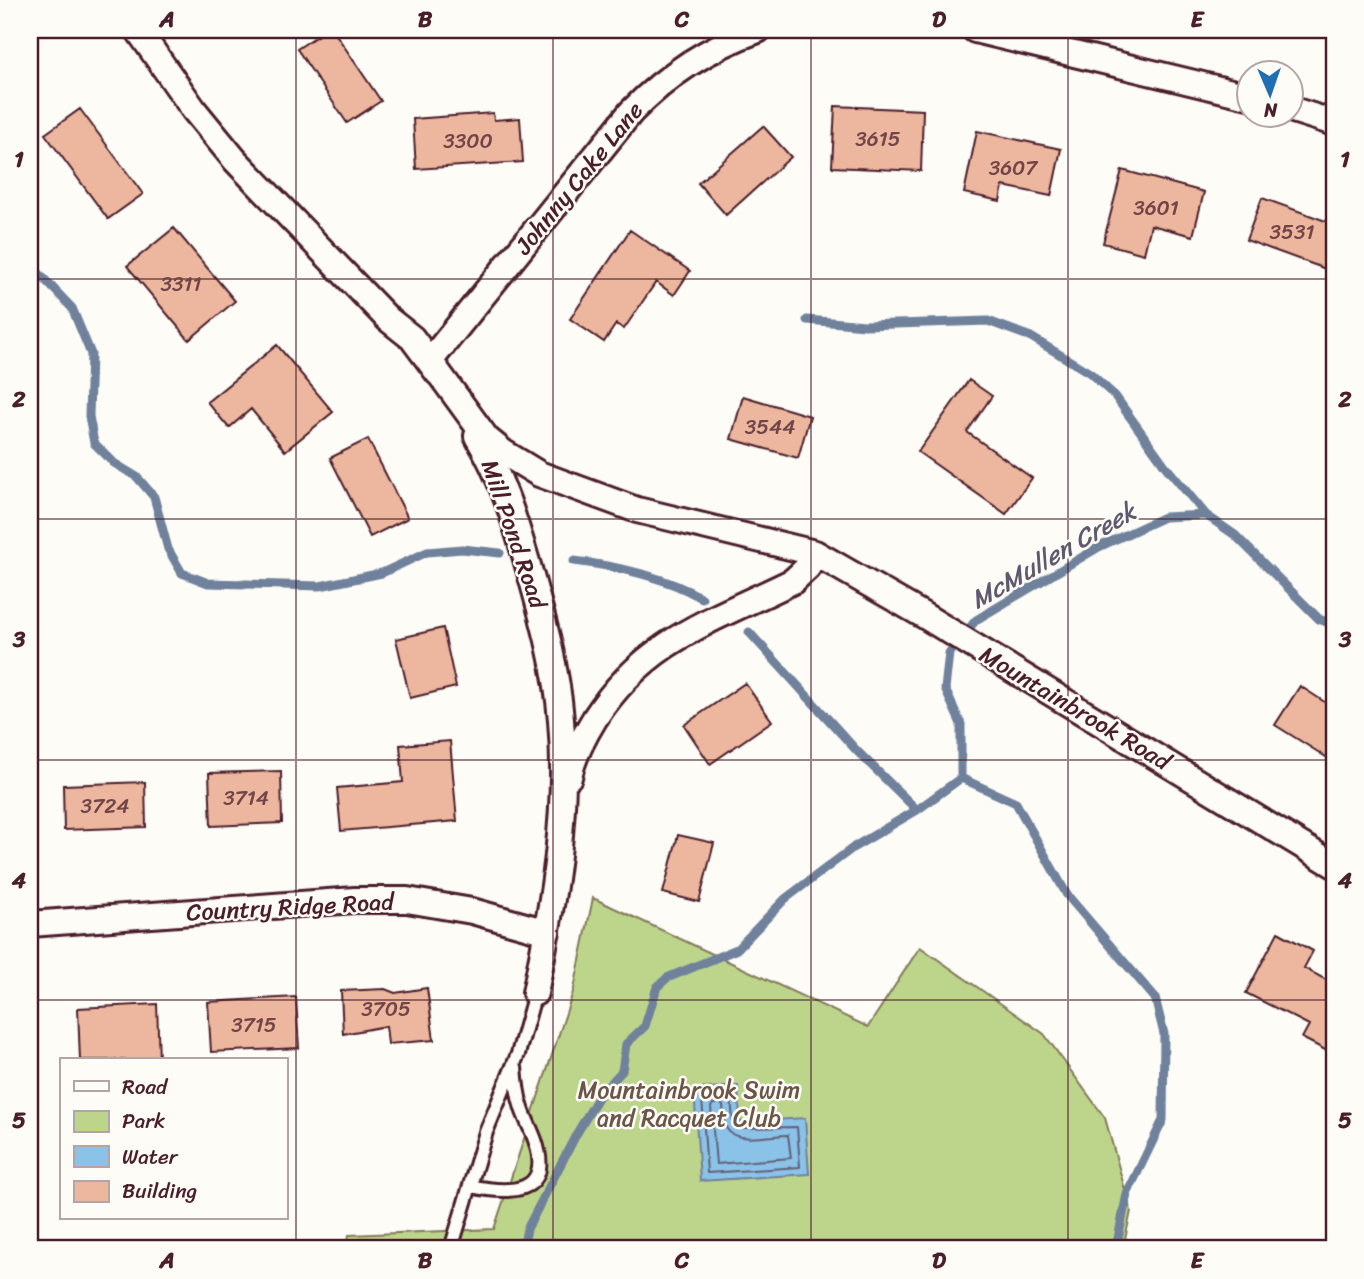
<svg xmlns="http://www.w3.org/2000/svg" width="1364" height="1279" font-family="Sriracha,sans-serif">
<rect width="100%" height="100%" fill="#fdfcf7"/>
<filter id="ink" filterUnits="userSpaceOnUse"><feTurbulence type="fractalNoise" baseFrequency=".0143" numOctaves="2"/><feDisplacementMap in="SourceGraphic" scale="14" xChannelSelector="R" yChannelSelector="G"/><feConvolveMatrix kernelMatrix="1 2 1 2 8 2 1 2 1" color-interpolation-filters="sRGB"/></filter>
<g filter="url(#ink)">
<path fill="#bdd58b" stroke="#847a5b" stroke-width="2" d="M593 898 868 1027 920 947 1044 1034 1105 1118 1131 1211 1123 1249H346L349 1235 494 1229 574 989Z"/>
<path fill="#8ac2e8" stroke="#70819c" stroke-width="2" d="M738 1086 740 1122 805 1118 809 1174 700 1181 694 1089Z"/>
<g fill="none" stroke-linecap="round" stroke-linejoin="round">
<path stroke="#646077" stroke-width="2" d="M728 1094 731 1097 733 1122 738 1128 797 1127 800 1167 707 1173 702 1098 705 1095Z
M720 1103 723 1106C724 1113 723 1122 727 1129 735 1144 773 1135 788 1135L791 1158 716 1164 711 1107 713 1104Z"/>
<path stroke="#70819c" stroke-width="9" d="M30 264 72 308 91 354 89 416 94 443 114 463 137 477 154 497 168 549 182 573 208 583 320 586 382 573 427 552 462 549 500 553
M807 320 865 325 988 321 1031 337 1090 373 1115 396 1166 467 1206 515 1235 535 1319 619 1334 625
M574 561C616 566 665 577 702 598
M749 632 857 751 917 810
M961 778 1016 803 1067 895 1155 998 1164 1034 1163 1120 1127 1194 1116 1249
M961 778V724L945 689 949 653 976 620 1099 547 1164 517 1206 515
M523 1249 527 1229 577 1133 599 1096 622 1071 626 1044 645 1026 657 987 667 978 737 949 785 899 854 847 917 810 961 778"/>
</g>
<path fill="#ecb79e" stroke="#4a1f2b" stroke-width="2" d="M326 30H333L381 101 347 123 297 49Z
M835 106 923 110 921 171 832 167Z
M80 109 143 194 108 219 45 134Z
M493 113 494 120 520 118 523 162 416 169 413 119Z
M763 126 791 157 726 215 698 183Z
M977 131 1061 149 1051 196 1003 186 1000 201 964 193Z
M1122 170 1204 192 1193 236 1151 225 1144 254 1103 243Z
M1262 198 1334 224V272L1246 240Z
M174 228 235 301 189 340 127 266Z
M630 230 690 271 674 295 656 282 624 329 616 324 604 342 570 319Z
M277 345 333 412 285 451 251 409 229 428 207 402Z
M969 380 992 396 967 432 1032 478 1006 514 918 452Z
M743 396 810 416 798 458 731 439Z
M368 439 408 518 370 537 330 458Z
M443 628 456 687 410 698 396 639Z
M745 683 772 721 710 764 684 725Z
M1300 686 1334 708V762L1275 725Z
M450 741 457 821 341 831 337 788 403 782 400 745Z
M281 771 282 823 211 826 209 773Z
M145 782 146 827 64 830 63 785Z
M678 835 714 843 699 902 663 893Z
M1278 932 1313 951 1304 968 1334 984 1333 1054 1302 1038 1309 1025 1246 993Z
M427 988 434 1040 388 1044 386 1026 343 1034 341 991 385 989 395 993Z
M296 997 299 1048 211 1052 208 1002Z
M157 1004 159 1060H80L78 1008Z"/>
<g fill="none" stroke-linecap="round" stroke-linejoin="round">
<defs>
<path id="lane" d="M470 1186C508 1194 554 1196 535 1140 531 1128 524 1117 521 1105 517 1093 516 1080 515 1067
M451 1249 486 1132 518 1054 535 993"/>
<path id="street" d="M138 30 194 110 235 160 388 319 412 338 438 373
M758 30C709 47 667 75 631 112L430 361 487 439 503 452 539 474 637 510 815 553 923 615 1334 865
M975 30 1248 96
M1290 109 1334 123
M477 436C502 477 516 524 529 569 543 619 557 668 561 720 569 812 553 903 535 993
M569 777C573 756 584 736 595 718 646 639 714 620 793 581L808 567 815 553
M30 924 355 900H407L472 911 547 932"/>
</defs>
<use href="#lane" stroke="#4a1f2b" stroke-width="18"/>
<use href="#street" stroke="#4a1f2b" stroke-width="30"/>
<use href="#lane" stroke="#fdfcf7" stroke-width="12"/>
<use href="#street" stroke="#fdfcf7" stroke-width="24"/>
</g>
</g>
<path fill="none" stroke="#4a1f2b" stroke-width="2" stroke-opacity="0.55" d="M296 30V1249M553 30V1249M811 30V1249M1068 30V1249M30 279H1334M30 519H1334M30 760H1334M30 1000H1334"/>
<g text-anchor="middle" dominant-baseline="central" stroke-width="5" stroke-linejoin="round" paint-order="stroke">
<g font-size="21" fill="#724548">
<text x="878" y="139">3615</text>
<text x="468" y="141">3300</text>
<text x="1013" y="168">3607</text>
<text x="1156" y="208">3601</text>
<text x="1292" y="232">3531</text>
<text x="181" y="284">3311</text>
<text x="770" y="427">3544</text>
<text x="246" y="798">3714</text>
<text x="105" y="806">3724</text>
<text x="386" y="1009">3705</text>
<text x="254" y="1025">3715</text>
</g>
<g font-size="24" fill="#4a1f2b" stroke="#fdfcf7">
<text transform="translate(579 178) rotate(-51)">Johnny Cake Lane</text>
<text transform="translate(514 534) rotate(71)">Mill Pond Road</text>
<text transform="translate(1075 708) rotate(31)">Mountainbrook Road</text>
<text transform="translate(290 907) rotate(-3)">Country Ridge Road</text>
</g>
<g font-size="24" fill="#6c5648" stroke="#fdfcf7">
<text x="689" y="1090">Mountainbrook Swim<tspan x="689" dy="28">and Racquet Club</tspan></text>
</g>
<g font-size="26" font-style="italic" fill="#60586d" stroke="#fdfcf7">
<text transform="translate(1053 555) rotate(-30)">McMullen Creek</text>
</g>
</g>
<rect width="1364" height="1279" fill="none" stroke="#fdfcf7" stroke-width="77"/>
<rect x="60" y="1058" width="228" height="161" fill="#fdfcf7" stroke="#b5a4a5" stroke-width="2"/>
<rect x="74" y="1081" width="35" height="10" fill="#fdfcf7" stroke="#b5a4a5" stroke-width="2"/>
<text x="122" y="1094" font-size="21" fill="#4a1f2b">Road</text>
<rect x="74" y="1111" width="35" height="21" fill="#bdd58b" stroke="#b5a4a5" stroke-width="2"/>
<text x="122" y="1128" font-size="21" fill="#4a1f2b">Park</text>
<rect x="74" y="1146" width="35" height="21" fill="#8ac2e8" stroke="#b5a4a5" stroke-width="2"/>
<text x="122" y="1164" font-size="21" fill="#4a1f2b">Water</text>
<rect x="74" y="1181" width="35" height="21" fill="#ecb79e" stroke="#b5a4a5" stroke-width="2"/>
<text x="122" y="1198" font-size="21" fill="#4a1f2b">Building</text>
<g transform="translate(1270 94) rotate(178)"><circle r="33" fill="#fdfcf7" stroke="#b5a4a5" stroke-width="2"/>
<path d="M0-5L12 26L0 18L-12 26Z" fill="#1f6fb2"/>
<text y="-10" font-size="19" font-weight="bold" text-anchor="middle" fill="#4a1f2b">N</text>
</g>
<rect x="38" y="38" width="1288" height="1202" fill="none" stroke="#4a1f2b" stroke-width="2.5"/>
<g font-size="23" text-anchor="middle" font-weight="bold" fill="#4a1f2b">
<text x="167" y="27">A</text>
<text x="425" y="27">B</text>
<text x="682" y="27">C</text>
<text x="939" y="27">D</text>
<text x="1197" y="27">E</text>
<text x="19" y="167">1</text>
<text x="1345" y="167">1</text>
<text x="19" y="407">2</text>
<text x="1345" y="407">2</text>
<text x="19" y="647">3</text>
<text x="1345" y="647">3</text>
<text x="19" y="888">4</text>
<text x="1345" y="888">4</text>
<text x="19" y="1128">5</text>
<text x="1345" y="1128">5</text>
<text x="167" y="1268">A</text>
<text x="425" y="1268">B</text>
<text x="682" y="1268">C</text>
<text x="939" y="1268">D</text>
<text x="1197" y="1268">E</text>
</g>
</svg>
